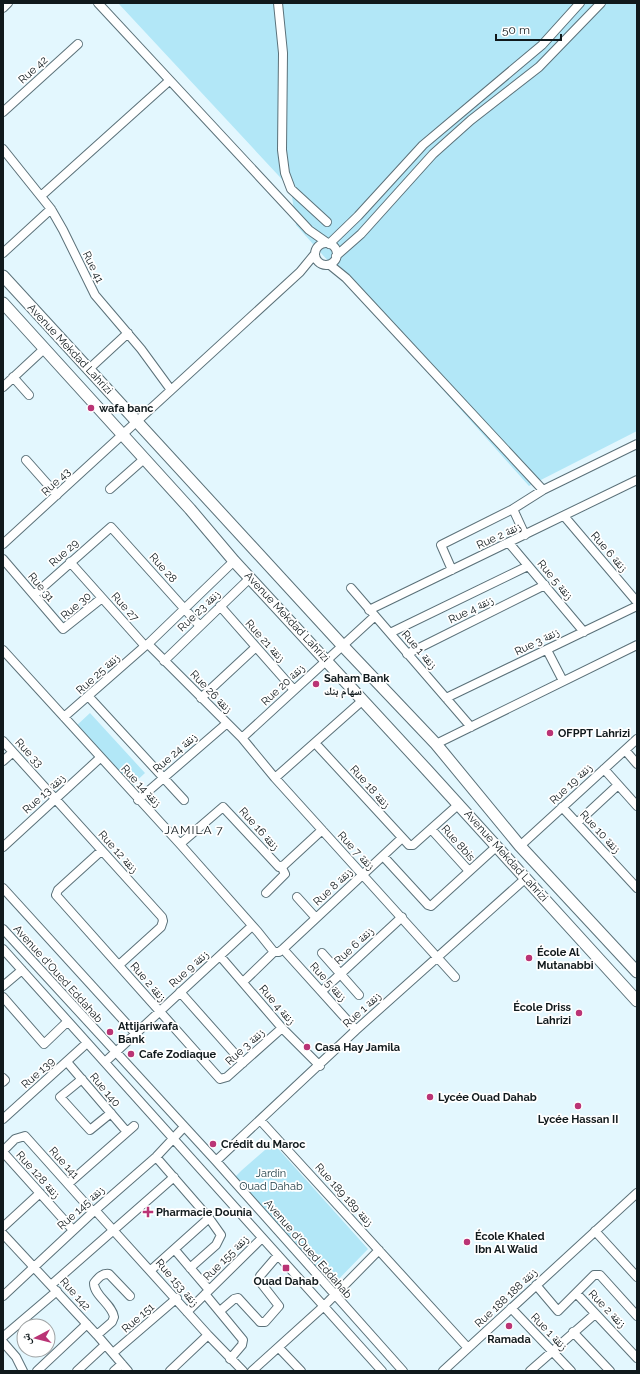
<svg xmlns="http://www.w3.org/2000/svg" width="640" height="1374" font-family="Raleway,'Noto Naskh Arabic',sans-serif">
<rect width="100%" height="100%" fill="#e3f7fe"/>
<path fill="#b2e7f7" d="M118 3H637V431L529 486 296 225 291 189Z
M90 713 145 773 130 787 75 727Z
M273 1143 368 1249 332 1286 234 1178 242 1170Z"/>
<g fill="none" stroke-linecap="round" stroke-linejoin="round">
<defs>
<path id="minor" d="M98 3 309 230 329 244
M278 3 283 53 282 150 285 173 291 189 327 222
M3 8 8 3
M3 112 78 44
M3 149 51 209 63 230 95 295 141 349 171 390
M41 196 169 81
M315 254a11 11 0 1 1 22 0a11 11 0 1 1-22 0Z
M329 244 358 216 423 145 542 45 580 3
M3 253 51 209
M336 256 361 234 433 154 471 120 539 67 601 3
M330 265 346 278 543 490 637 444
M89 369 128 333
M13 377 29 395
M3 387 45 348
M26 460 57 495
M110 489 144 459
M513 509 525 535
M564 516 637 602
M509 543 584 632
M3 544 300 272 314 255
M3 559 63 629 102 598
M70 562 145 646
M452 570 441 545 513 509 543 490
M351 588 471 727
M34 595 111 527 199 625
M220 606 294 690
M369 610 637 480
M390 633 528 566
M148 644 234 561
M145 646 148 644 242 738 275 778 455 977
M3 650 180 844 258 932 274 952H279L283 949 402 838
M547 650 563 681
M407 654 545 585
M164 661 250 578
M89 697 184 800
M201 698 256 647
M446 698 637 606
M64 717 145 646
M242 738 375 616
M3 741 162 917 163 921 161 927 119 965
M315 743 409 845H413L459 804
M436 744 637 645
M625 750 637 764
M3 761 13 752
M604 769 637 806
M275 778 363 700
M138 800 226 724
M562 807 637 888
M577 823 618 785
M431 829 469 871
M180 844 223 807 279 867 283 866 322 830
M520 846 637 739
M3 847 100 758
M101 851 58 890 56 895 220 1079 227 1077 282 1028
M383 856 428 905 431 906 497 846
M3 888 135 1033
M266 893 285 874 281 866
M297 897 316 918
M3 929 216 1161 403 1371
M3 949 382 1371
M283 949 356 1030
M322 953 359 995
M220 956 282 1028 320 1066
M243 982 274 952
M3 986 22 970
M322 991 402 917
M180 992 243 1063
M3 997 44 1044 67 1022
M67 1062 127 1132
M105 1062 252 926
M3 1078 5 1080 3 1082
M82 1079 60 1097 90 1130 111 1113
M3 1119 87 1043
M260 1120 468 1348
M3 1151 15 1139 25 1136 93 1212
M3 1152 73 1230
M156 1157 209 1218 221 1235 216 1245 190 1268
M216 1161 356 1030 526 878
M68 1184 134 1126
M95 1210 208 1335 243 1371
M3 1227 40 1193
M595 1231 637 1277
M3 1234 97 1335 128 1371
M175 1250 209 1290
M151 1270 209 1218
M51 1285 174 1177
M536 1285 558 1311 594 1275H600L637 1316
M205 1294 243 1340 242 1345 230 1359
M577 1294 637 1358
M3 1296 93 1212 156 1157 184 1127
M511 1308 571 1371
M220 1311 234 1299 238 1298 260 1322H265L279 1306 261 1283 260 1276 278 1255
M187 1312 262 1238
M573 1332 610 1371
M97 1335 112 1322 114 1317C112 1304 94 1296 94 1283 98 1278 102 1273 109 1274L130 1296
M3 1337 57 1291
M3 1342 16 1357 23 1371
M279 1348 301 1371
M113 1353 177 1298
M37 1371 87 1324
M77 1371 105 1345
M114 1371 122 1364
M170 1371 208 1335
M252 1371 324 1306 379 1250
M443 1371 637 1193
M530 1371 595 1314"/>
<path id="major" d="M3 276 342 645 436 744 520 846 637 972
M3 303 190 509 234 561 426 769 637 1001"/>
</defs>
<use href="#minor" stroke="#5b7179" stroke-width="10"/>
<use href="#major" stroke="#5b7179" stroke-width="13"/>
<use href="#minor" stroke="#fff" stroke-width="8"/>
<use href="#major" stroke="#fff" stroke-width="11"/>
</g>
<g fill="#ba3475" stroke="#fff" stroke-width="1.5">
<circle cx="91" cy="408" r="4"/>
<circle cx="316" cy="684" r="4"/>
<circle cx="550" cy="733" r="4"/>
<circle cx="529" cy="958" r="4"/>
<circle cx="579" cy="1013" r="4"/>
<circle cx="110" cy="1032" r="4"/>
<circle cx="307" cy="1047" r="4"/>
<circle cx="131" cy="1054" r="4"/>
<circle cx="430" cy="1097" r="4"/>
<circle cx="578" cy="1106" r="4"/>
<circle cx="213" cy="1144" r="4"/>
<path d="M146 1206h4v4h4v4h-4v4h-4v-4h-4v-4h4z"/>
<circle cx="467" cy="1242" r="4"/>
<rect x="282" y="1264" width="8" height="8" rx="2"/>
<circle cx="509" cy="1326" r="4"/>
</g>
<g text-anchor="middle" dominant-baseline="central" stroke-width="3.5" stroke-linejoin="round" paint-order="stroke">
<g font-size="11" fill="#10191c" stroke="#fff">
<text transform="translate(33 70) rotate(-42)">Rue 42</text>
<text transform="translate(93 267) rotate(64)">Rue 41</text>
<text transform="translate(70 349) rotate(47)">Avenue Mekdad Lahrizi</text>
<text transform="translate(56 482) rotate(-43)">Rue 43</text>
<text transform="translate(499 536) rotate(-25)">Rue 2 زنقة</text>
<text transform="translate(609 552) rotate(49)">Rue 6 زنقة</text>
<text transform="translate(64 553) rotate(-42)">Rue 29</text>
<text transform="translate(163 568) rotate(48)">Rue 28</text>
<text transform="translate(555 580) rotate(50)">Rue 5 زنقة</text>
<text transform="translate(41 587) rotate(50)">Rue 31</text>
<text transform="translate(76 606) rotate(-40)">Rue 30</text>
<text transform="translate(125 607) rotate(48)">Rue 27</text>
<text transform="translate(471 610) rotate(-26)">Rue 4 زنقة</text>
<text transform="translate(199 611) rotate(-44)">Rue 23 زنقة</text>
<text transform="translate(287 617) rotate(47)">Avenue Mekdad Lahrizi</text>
<text transform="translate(265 641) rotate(48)">Rue 21 زنقة</text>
<text transform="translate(537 642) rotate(-26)">Rue 3 زنقة</text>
<text transform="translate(419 650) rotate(49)">Rue 1 زنقة</text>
<text transform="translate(98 674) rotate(-42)">Rue 25 زنقة</text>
<text transform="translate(283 685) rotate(-43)">Rue 20 زنقة</text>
<text transform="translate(211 692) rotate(46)">Rue 26 زنقة</text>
<text transform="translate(29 753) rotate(47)">Rue 33</text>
<text transform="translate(175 753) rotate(-41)">Rue 24 زنقة</text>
<text transform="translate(571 784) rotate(-43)">Rue 19 زنقة</text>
<text transform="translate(141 786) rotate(47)">Rue 14 زنقة</text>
<text transform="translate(370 787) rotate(48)">Rue 18 زنقة</text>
<text transform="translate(44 794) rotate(-42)">Rue 13 زنقة</text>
<text transform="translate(259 829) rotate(48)">Rue 16 زنقة</text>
<text transform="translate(600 832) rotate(47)">Rue 10 زنقة</text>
<text transform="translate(458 843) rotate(48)">Rue 8bis</text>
<text transform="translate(356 851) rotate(47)">Rue 7 زنقة</text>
<text transform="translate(118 852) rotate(48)">Rue 12 زنقة</text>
<text transform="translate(506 856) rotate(48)">Avenue Mekdad Lahrizi</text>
<text transform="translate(333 887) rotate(-43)">Rue 8 زنقة</text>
<text transform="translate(354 946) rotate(-43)">Rue 6 زنقة</text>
<text transform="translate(189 969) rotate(-42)">Rue 9 زنقة</text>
<text transform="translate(58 974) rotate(48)">Avenue d'Oued Eddahab</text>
<text transform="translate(148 982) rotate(49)">Rue 2 زنقة</text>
<text transform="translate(328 982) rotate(48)">Rue 5 زنقة</text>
<text transform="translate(277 1005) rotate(49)">Rue 4 زنقة</text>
<text transform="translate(362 1010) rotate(-42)">Rue 1 زنقة</text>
<text transform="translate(245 1047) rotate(-42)">Rue 3 زنقة</text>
<text transform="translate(38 1073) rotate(-42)">Rue 139</text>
<text transform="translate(105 1090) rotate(50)">Rue 140</text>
<text transform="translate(64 1163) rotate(48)">Rue 141</text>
<text transform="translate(38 1175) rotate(48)">Rue 128 زنقة</text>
<text transform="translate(344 1195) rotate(48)">Rue 189 زنقة 189</text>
<text transform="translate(81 1208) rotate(-42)">Rue 145 زنقة</text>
<text transform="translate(308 1249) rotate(49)">Avenue d'Oued Eddahab</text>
<text transform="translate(226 1258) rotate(-45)">Rue 155 زنقة</text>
<text transform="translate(177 1283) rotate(49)">Rue 153 زنقة</text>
<text transform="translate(75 1294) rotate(48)">Rue 142</text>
<text transform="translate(506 1298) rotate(-43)">Rue 188 زنقة 188</text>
<text transform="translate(607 1309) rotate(46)">Rue 2 زنقة</text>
<text transform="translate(138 1318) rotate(-41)">Rue 151</text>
<text transform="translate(549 1332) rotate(46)">Rue 1 زنقة</text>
</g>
<g font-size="11" font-weight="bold" fill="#10191c" stroke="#fff" text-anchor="start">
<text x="99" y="408">wafa banc</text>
<text x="324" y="678">Saham Bank<tspan x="324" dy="13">سهام بنك</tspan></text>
<text x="558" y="733">OFPPT Lahrizi</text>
<text x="537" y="952">École Al<tspan x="537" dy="13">Mutanabbi</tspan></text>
<text x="571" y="1007" text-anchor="end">École Driss<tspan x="571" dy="13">Lahrizi</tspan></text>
<text x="118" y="1026">Attijariwafa<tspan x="118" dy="13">Bank</tspan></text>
<text x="315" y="1047">Casa Hay Jamila</text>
<text x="139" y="1054">Cafe Zodiaque</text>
<text x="438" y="1097">Lycée Ouad Dahab</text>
<text x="578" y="1119" text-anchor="middle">Lycée Hassan II</text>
<text x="221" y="1144">Crédit du Maroc</text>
<text x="156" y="1212">Pharmacie Dounia</text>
<text x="475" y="1236">École Khaled<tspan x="475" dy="13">Ibn Al Walid</tspan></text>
<text x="286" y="1281" text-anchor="middle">Ouad Dahab</text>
<text x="509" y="1339" text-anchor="middle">Ramada</text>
</g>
<g font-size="11" fill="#183740" stroke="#fff">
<text x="271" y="1173">Jardin<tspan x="271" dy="13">Ouad Dahab</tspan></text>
</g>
<g font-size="12" letter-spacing="1" fill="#10191c" stroke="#fff">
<text x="194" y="830">JAMILA 7</text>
</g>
</g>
<rect width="640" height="1374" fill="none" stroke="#10191c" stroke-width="8"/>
<g transform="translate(36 1338) rotate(263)"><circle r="19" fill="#ffffff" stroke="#9fa3a4"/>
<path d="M0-3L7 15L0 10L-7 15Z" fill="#ba3475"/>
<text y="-6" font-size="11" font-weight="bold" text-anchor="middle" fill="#10191c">ش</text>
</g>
<path d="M496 34v6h65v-6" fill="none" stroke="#10191c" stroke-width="2"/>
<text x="502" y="34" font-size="12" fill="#10191c" stroke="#ffffff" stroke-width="3" paint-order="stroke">50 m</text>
</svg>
